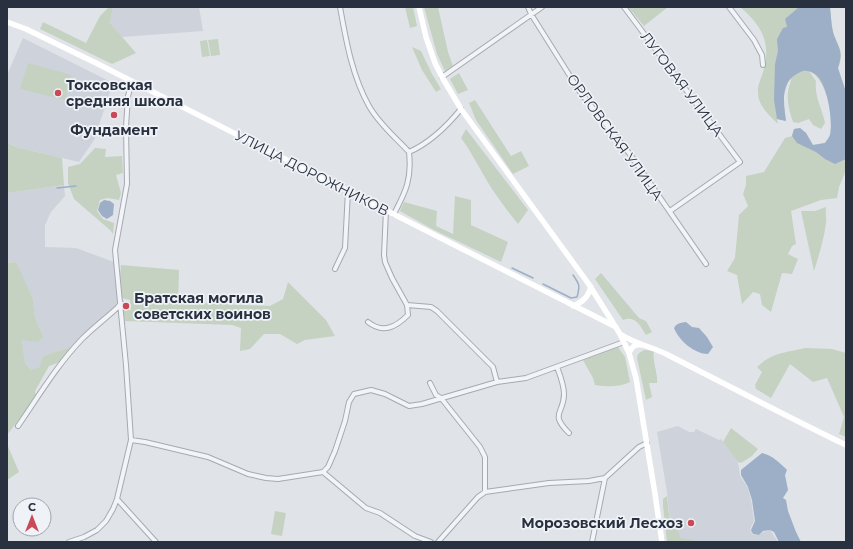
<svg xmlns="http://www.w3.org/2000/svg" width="853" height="549" font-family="Montserrat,sans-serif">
<rect width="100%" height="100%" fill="#e0e3e8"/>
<path fill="#ced2da" d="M113 7H199L203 31 122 37 110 23Z
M23 38 113 83 94 140 79 162 16 147 7 143V75Z
M64 185 65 196 51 212 45 225V247L76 248 114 262 118 302 115 307 73 346 43 356 39 367 31 370 25 363 22 340 43 336 35 318 33 299 15 262 7 263V193Z
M678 426 689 432H694L696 429 719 440 721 439 738 462 740 476 748 488 751 500 754 521 750 529 753 535H759L763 532 770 530 778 542H672L667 492 657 432Z"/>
<path fill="#c5d2c1" d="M109 7H113L110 23 136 53 112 64 40 29 43 22 86 43 100 16Z
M405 7H413L417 26 410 28Z
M424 7H438L448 52 453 66 445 71 437 54Z
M628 7H668L644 26Z
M740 7H830C831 15 831 24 833 32 838 48 845 51 838 68L846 92V170L839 187 837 198 821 200 791 211 796 244 792 246 788 254 798 259 792 274 782 273 771 312 762 305 760 294 753 292 742 304 737 275 727 271 735 258 739 215 748 206 743 194 746 185V176L764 172 785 138 792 136 794 129 800 128 806 133 813 145 825 143C827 140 829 138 830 135 834 117 827 79 809 71L816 81C814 96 822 108 825 123L821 129 813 125 809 119 798 123 793 122C789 110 786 100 789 87 790 83 791 82 791 78L789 79 783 97 786 121 777 119 778 124C770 116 758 106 758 93 757 85 762 77 764 69 771 41 761 25 740 7Z
M218 39 220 55 211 56 208 40Z
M207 40 210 56 202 57 200 41Z
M412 47 421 51 432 74 441 89 436 92 422 70Z
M28 63 71 75 65 100 20 89Z
M459 73 468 90 458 94 450 79Z
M475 100 511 156 521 151 529 166 513 174 476 120 469 103Z
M466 129 528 210 518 224C509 213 500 201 492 189 481 172 473 154 461 138Z
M7 143 16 147 62 158 64 185 7 193Z
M95 148 106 149 105 157 122 156 123 173 116 175 121 193 119 200 107 198 100 200 97 211 103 219 114 223 113 234 110 230 74 199 68 183V167L80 164Z
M455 196 471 200V225L508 242 501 262 434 230 400 211 404 202 437 211 436 226 453 234Z
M826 207C825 214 827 217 826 223 824 239 819 255 814 271L801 211H815Z
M16 262 33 299 35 318 43 336 38 342 22 340 25 363 31 370 39 367 43 356 73 346 60 362 49 366 35 391 36 397 7 435V263Z
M121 265 179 270 178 302 270 306 283 299 288 282 326 320 335 336 305 340 297 344 280 334H264L250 349 240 351 241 328 232 325 125 321 123 310H131L130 300 122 298 120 278Z
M601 273 639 318 646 321 652 332 646 335C640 326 636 315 623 320L595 279Z
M618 347 625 357 630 382C620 387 607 387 595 385L593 378 583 360Z
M805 348 832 349 846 353V437L839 434 844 417 827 378 813 382 790 364 771 398 756 389 755 385 762 372 757 367C773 352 785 353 805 348Z
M644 350 654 351C652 362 658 372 657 383H649L652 397 646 400 637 358 638 354Z
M731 428 758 449 752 456 741 463 738 462 723 442Z
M7 444 19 472 7 480Z
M667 496 670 524H676L680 538 693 540 695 542H667L663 506V499Z
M275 511 286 513 282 536 271 534Z"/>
<path fill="#9cafc7" d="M799 7H830C831 15 831 24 833 32 838 48 844 50 838 68L846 92V159L835 164 825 159 816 152 797 143 792 136 794 129 800 128 806 133 813 145 825 143C826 141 829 138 830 135 833 121 828 90 819 78 815 73 809 70 803 71 800 72 798 73 795 75 780 85 784 105 786 121L777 119 774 100 775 64 778 51 777 39 783 28 787 27 785 19Z
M104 200 110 201 114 204 113 215 107 219 102 216 98 210 100 203Z
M686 322 692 327 699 328 707 337 713 347 708 354C695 354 679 341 674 328 677 323 680 323 686 322Z
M762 453C773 456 779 462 787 470L785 475 788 490 783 498 786 500 788 511 796 532 801 542H779L774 532 770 530 763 531 759 535 753 534 751 530 755 521 752 500 748 487 741 475V470Z"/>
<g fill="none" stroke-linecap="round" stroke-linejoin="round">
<path stroke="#9cafc7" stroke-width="1.5" d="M57 188 76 186
M512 268 533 278
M543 284 571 298 577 297C580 286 580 285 573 275"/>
<defs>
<path id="street" d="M340 7C346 40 352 76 369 106 379 124 396 138 409 152 412 179 406 191 394 214
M528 7 531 14 580 92 629 153 706 264
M624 7 740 162 670 211
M729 7 754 40 762 55 763 65
M442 77 542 7
M409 152C430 143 447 126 461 109
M335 269 345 248 348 191
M407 305 431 307 437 311 493 367 497 382
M368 322C383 334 396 327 408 315L407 305 392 278 385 262 384 255 386 210
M557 367C560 375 564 385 564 394 564 414 549 413 569 433
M430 383 436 395 441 398 480 447 485 457V492
M18 426C38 397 57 365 82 339 93 328 105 319 117 308L121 303
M131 440 145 442 208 457 248 474 266 478 278 479 323 472 366 508 380 513 415 536 431 542
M323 472 328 467 335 451 345 421 349 402 354 394 371 390 385 394 409 406 422 404 497 382 526 378 624 342
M117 499 156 542
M69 542 84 537 97 530 106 521 113 509 117 499 131 440 126 365 115 250 127 184 126 127 128 96 132 82
M438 542 478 497 485 492 549 483 589 481 605 478
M592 542 605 478 639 447 647 443"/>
</defs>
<use href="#street" stroke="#a5aab2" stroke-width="6"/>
<use href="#street" stroke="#f2f4f7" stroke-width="4"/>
<path stroke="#fff" stroke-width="5.5" d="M419 7 426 37 435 63 442 77 461 109 588 283 620 334 629 353 636 378 655 494 662 542
M7 22 26 29 96 63 616 327
M573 306C583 302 588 297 591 287
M620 334C635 344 653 347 668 355 727 385 786 416 846 445
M629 353C632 347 634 344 642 345"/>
</g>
<g fill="#c94958" stroke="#eff2f6" stroke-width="1.5">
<circle cx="58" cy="93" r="4"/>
<circle cx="114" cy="115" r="4"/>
<circle cx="126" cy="306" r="4"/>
<circle cx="691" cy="523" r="4"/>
</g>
<g text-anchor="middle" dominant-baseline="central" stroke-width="3.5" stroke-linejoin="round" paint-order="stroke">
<g font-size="14" fill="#29303f" stroke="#eff2f6">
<text transform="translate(682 84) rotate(53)">ЛУГОВАЯ УЛИЦА</text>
<text transform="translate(615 137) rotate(54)">ОРЛОВСКАЯ УЛИЦА</text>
<text transform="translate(312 173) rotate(27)">УЛИЦА ДОРОЖНИКОВ</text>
</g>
<g font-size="14" font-weight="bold" fill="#29303f" stroke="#eff2f6" text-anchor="start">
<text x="66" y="85">Токсовская<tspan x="66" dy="16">средняя школа</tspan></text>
<text x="114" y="130" text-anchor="middle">Фундамент</text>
<text x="134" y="298">Братская могила<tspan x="134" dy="16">советских воинов</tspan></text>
<text x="683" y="523" text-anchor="end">Морозовский Лесхоз</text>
</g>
</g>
<rect width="853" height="549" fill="none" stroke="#29303f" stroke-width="16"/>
<g transform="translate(32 517)"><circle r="19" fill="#eff2f6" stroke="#a0a4ad"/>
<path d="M0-3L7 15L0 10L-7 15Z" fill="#c94958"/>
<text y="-6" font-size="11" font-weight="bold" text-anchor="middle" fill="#29303f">С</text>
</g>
</svg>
